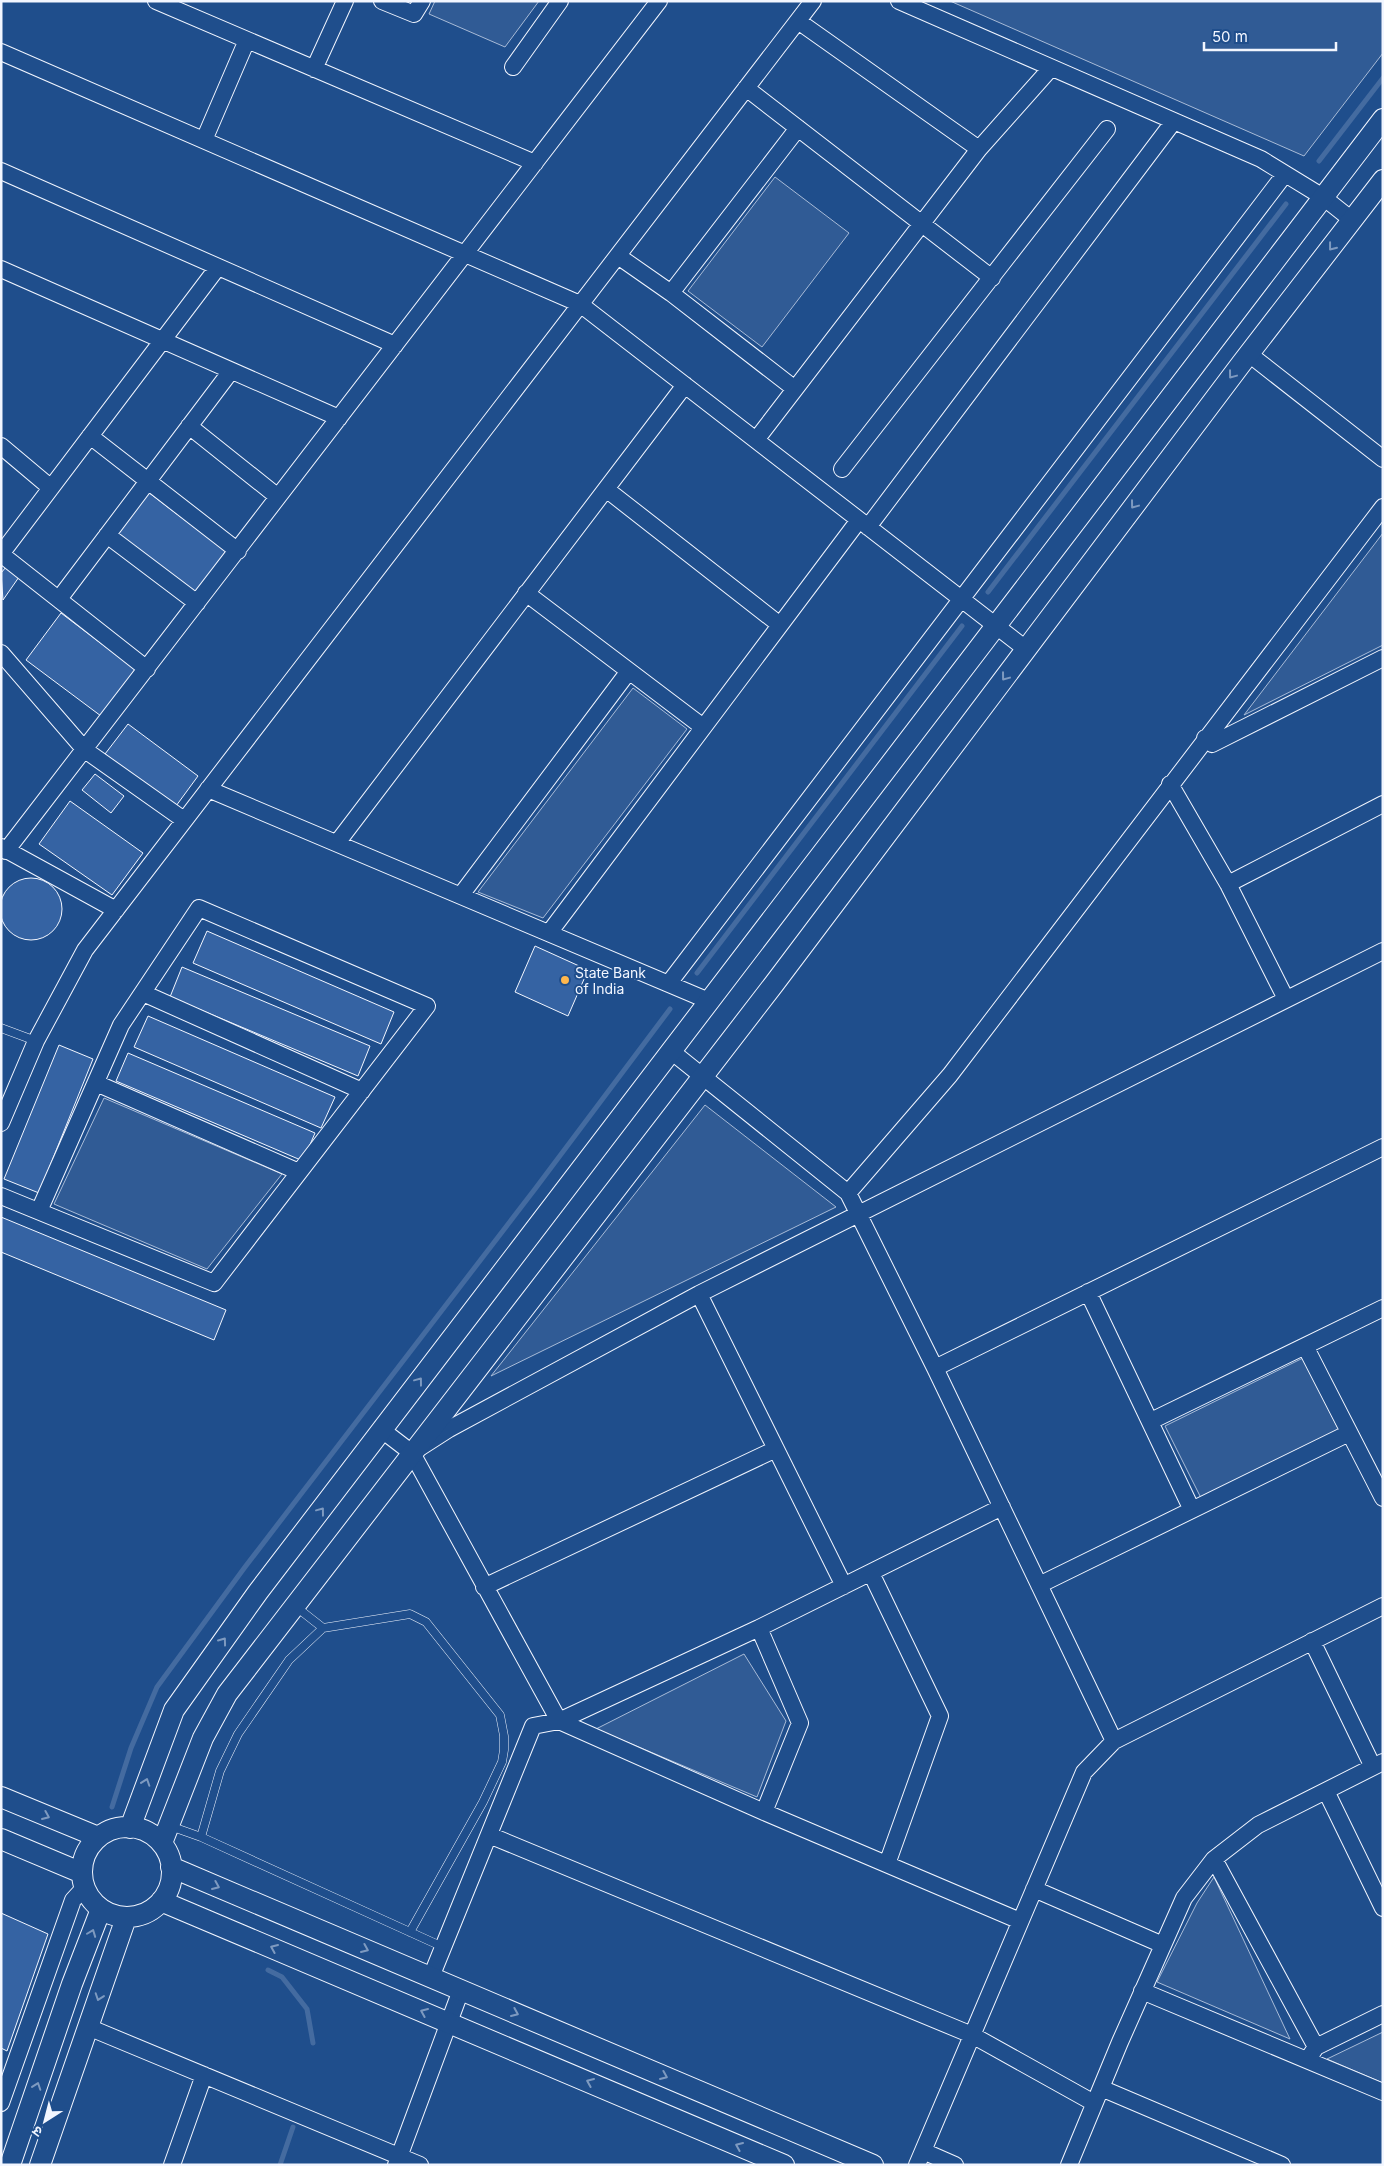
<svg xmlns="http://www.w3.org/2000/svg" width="1384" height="2166" font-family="Inter,'Noto Sans Devanagari',sans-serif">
<rect width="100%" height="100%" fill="#1f4e8c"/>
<path fill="#305b95" stroke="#a8bbd7" d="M435 1H539L505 47 429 14Z
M950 1H1383V53L1304 156Z
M775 177 849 233 762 347 688 291Z
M1383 533V645L1244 715Z
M633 688 687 729 543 918 478 892Z
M104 1098 282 1174 207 1269 54 1204Z
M705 1105 836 1207 491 1376Z
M1303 1358 1339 1430 1201 1498 1165 1426Z
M744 1654 786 1721 757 1797 596 1729Z
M1214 1877 1290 2039 1157 1982 1197 1903Z
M1383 2032V2083L1327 2059Z"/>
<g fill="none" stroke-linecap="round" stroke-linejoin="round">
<path stroke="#446ba0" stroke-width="5" d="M1319 161 1383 78
M988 592 1286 204
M697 973 962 626
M112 1807 131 1748 157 1687 245 1567 535 1189 670 1009
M268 1970 282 1977 307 2009 313 2043
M280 2165 293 2127"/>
</g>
<path fill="#3563a3" stroke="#f2f6ff" d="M148 492 228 553 195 596 115 535Z
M6 567 19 577 3 600 1 573Z
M61 613 136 670 101 716 26 660Z
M128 724 198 776 176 806 105 754Z
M95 774 124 796 111 813 82 790Z
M70 801 143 853 112 895 39 844Z
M0 909a31 31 0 1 1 62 0a31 31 0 1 1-62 0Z
M207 931 394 1012 381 1044 193 963Z
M535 946 588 970 568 1016 515 992Z
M182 967 370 1046 358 1076 170 997Z
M148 1016 335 1097 321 1128 134 1047Z
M59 1045 93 1059 39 1193 4 1179Z
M128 1053 315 1133 303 1161 116 1081Z
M1 1217 226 1310 214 1340 1 1252Z
M1 1913 48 1934 7 2051 1 2048Z"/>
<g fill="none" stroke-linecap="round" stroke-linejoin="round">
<defs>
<path id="service" d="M1 1028 36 1041
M295 1606 323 1628
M170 1826 201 1837 443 1947
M201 1837 220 1771 238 1734 289 1660 323 1628 410 1614 426 1622 500 1715 504 1736V1750L502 1762 483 1802 410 1932"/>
<path id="minor" d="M156 1 535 163
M382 1 414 14 422 1
M899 1 1261 159 1323 197 1352 220
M798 21 979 149
M1 52 580 304 1026 649
M513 67 560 1
M314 69 345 1
M746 88 992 278
M204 140 247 40
M1 171 395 345
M618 256 671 293
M1 269 339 418
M1249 354 1383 459
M795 389 671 293 798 128
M189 426 278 497
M90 436 238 551
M756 440 979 149 1051 68
M1 446 51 488
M842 469 1107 129
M606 489 780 625
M868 527 1174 121
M107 535 197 603
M1 554 218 267
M1 554 147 669
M526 593 703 727
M59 599 231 371
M1 653 85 750 184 820
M1205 738 1212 744 1383 658
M1170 784 1228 884 1286 999
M208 789 709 1001
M337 843 685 385
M1 847 116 910
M6 851 659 1
M1228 884 1383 804
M461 895 629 671
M549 933 859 520
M669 983 1285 174
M143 993 362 1091
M671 1051 848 1193 935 1368 1114 1741
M96 1083 299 1172
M1 1123 36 1041 85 950 813 1
M848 1193 950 1075 1383 507
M1 1196 214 1283 427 1006 199 908 121 1025 39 1211
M1088 1292 1192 1510
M699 1294 844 1586
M1305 1346 1383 1498
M935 1368 1383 1147
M1151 1421 1383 1308
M382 1430 412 1453 559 1721 764 1812 1020 1921
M421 1447 449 1429 699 1294 1383 951
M871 1573 940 1716 887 1864
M1039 1585 1349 1433
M484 1587 776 1449
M759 1628 800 1723 764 1812
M1312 1641 1373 1767
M1326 1791 1383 1908
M489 1835 972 2035 1094 2103
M1214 1859 1316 2047
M1034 1889 1163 1945
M431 1977 533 1726 559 1721 759 1628 1002 1507
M1142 1991 1383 2092
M88 2027 420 2165
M1310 2056 1316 2047 1383 2014
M1101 2088 1282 2165
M1 2103 73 1900 84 1888
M923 2151 955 2165
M172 2165 204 2075
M396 2165 461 1990
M917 2165 1084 1772 1114 1741 1383 1606
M1069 2165 1120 2042 1184 1898 1214 1859 1258 1825 1383 1762"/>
<path id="tertiary" d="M1 1797 98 1837
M82 1872a45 45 0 1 1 90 0a45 45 0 1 1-90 0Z
M130 1828 174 1710 258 1592 1383 119
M1 1839 82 1873
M162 1843 203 1738 227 1694 774 984 1241 364 1383 180
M171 1867 873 2165
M161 1901 784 2165
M10 2165 72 1984 101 1909
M40 2165 126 1918"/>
</defs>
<use href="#service" stroke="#f2f6ff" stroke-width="9"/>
<use href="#minor" stroke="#f2f6ff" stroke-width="18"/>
<use href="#tertiary" stroke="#f2f6ff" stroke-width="22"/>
<use href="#service" stroke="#1f4e8c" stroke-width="8"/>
<use href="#minor" stroke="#1f4e8c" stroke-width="16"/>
<use href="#tertiary" stroke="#1f4e8c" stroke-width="20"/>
</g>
<defs><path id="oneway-chevron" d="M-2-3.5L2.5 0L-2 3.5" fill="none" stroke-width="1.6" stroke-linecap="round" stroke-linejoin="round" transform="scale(1.25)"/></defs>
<g stroke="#7e9ac0">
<use href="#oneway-chevron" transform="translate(1332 247) rotate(128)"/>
<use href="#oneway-chevron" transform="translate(1232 375) rotate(127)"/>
<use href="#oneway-chevron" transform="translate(1134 505) rotate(127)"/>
<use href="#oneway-chevron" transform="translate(1005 677) rotate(127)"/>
<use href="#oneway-chevron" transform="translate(419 1381) rotate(-53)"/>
<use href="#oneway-chevron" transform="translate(321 1511) rotate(-53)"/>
<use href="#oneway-chevron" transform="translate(223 1641) rotate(-54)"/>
<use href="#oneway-chevron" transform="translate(146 1782) rotate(-71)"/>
<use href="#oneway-chevron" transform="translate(46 1816) rotate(23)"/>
<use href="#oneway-chevron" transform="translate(216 1886) rotate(23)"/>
<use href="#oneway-chevron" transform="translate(92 1933) rotate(-69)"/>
<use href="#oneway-chevron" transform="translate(274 1948) rotate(-157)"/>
<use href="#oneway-chevron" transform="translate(365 1949) rotate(23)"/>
<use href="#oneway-chevron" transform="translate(99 1997) rotate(109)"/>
<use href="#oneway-chevron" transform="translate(424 2012) rotate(-157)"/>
<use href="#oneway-chevron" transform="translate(515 2013) rotate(23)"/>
<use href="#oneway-chevron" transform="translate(664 2076) rotate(23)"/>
<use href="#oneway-chevron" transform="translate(590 2082) rotate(-157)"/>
<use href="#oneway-chevron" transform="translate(37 2086) rotate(-71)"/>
<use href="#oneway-chevron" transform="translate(739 2146) rotate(-157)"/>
</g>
<circle fill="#ffb74d" stroke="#1f4e8c" stroke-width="2" cx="565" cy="980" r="5"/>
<g text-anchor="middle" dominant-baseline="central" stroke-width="4" stroke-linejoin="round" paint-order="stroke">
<g font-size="14" fill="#f2f6ff" stroke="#1f4e8c" text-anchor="start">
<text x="575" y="972">State Bank<tspan x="575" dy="16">of India</tspan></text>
</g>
</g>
<rect width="1384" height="2166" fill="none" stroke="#f2f6ff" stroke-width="5"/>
<g transform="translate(45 2121) rotate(216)" stroke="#1f4e8c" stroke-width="4" paint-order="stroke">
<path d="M0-4L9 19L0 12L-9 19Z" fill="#f2f6ff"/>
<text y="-8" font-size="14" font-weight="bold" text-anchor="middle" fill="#f2f6ff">उ</text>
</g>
<path d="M1204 42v8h132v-8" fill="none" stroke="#f2f6ff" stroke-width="2.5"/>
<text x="1212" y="42" font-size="15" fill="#f2f6ff" stroke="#1f4e8c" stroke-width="4" paint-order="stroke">50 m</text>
</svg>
